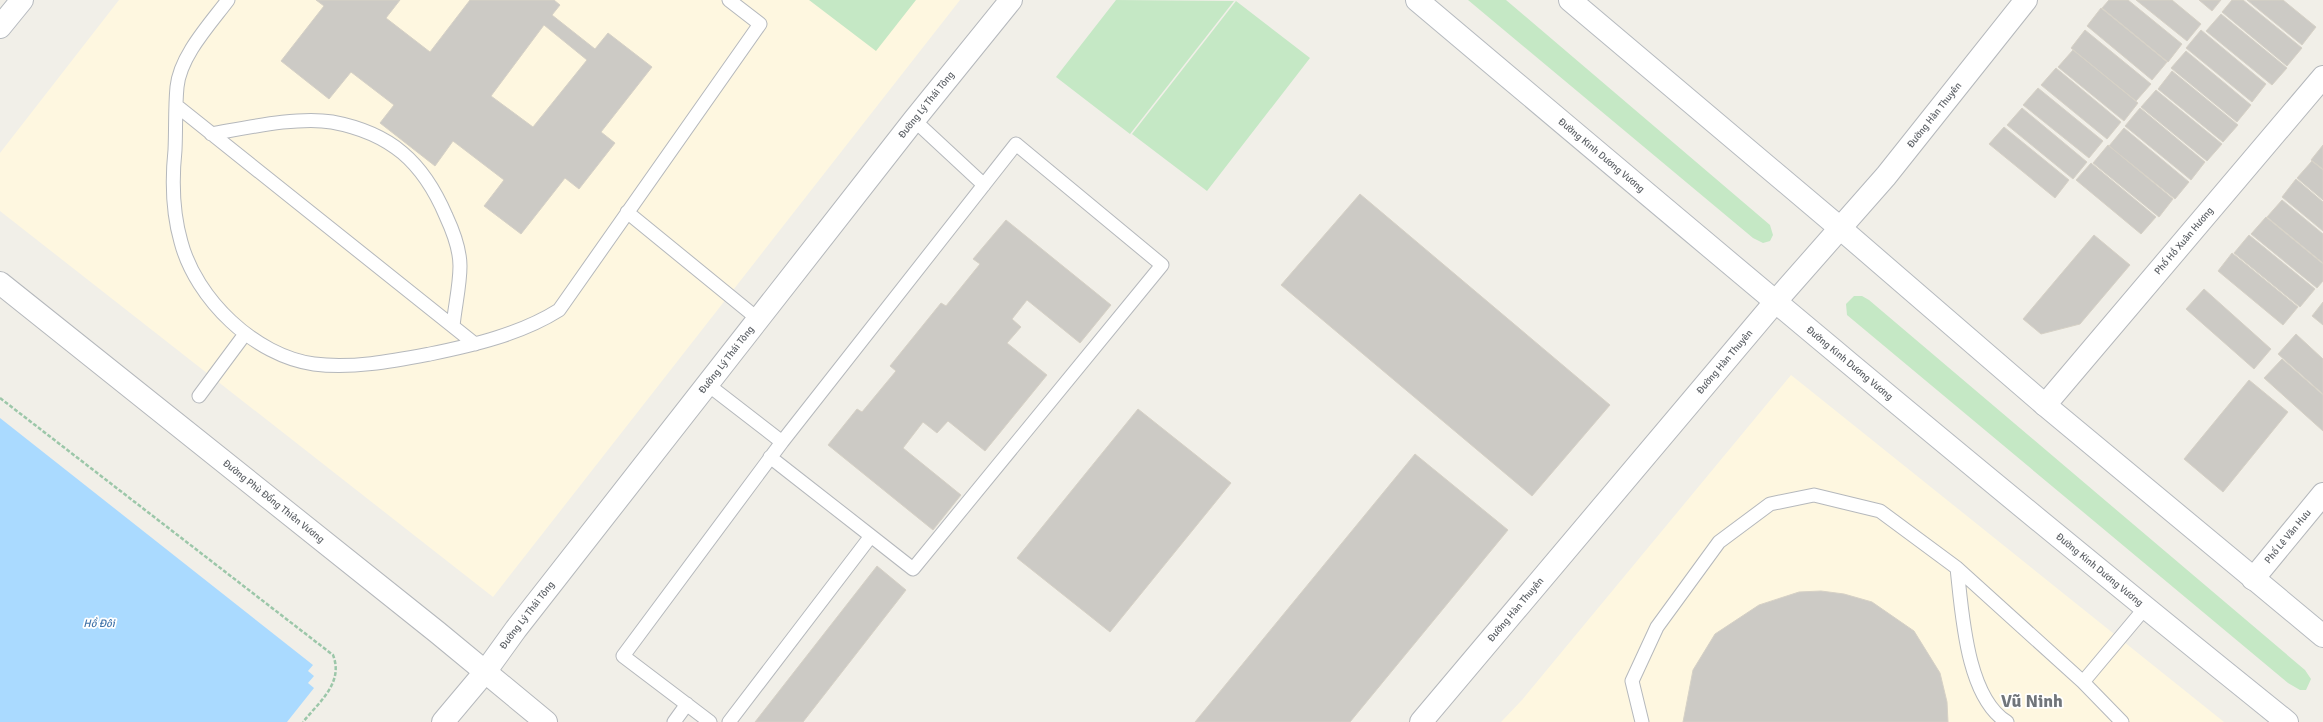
<svg xmlns="http://www.w3.org/2000/svg" width="2323" height="722" font-family="Signika,sans-serif">
<rect width="100%" height="100%" fill="#f1efe8"/>
<path fill="#fef7e0" d="M119 0H960L493 597 0 211V153Z
M1791 375 2224 722H1501L1522 700Z"/>
<path fill="#c5e8c5" d="M809 0H916L876 51Z
M1116 0 1234 1 1130 134 1056 77Z
M1468 0H1506L1770 225 1773 235 1770 241 1763 243 1753 238Z
M1236 1 1310 58 1207 191 1132 134Z
M1854 296H1862L1869 300 2305 670 2311 679 2306 690H2300L2288 683 1847 315 1846 304Z"/>
<path fill="#aadaff" d="M0 418 313 665 308 671 314 676 308 683 314 688 287 722H0Z"/>
<path fill="#cccac5" stroke="#d6d1c6" fill-rule="evenodd" d="M316 0H400L386 18 430 52 470 0H554L560 5 552 15 595 49 608 33 652 67 601 132 615 143 579 189 565 178 521 234 484 206 504 180 453 141 435 166 380 123 394 105 351 72 329 99 281 61 324 6ZM544 25 587 60 533 127 491 96Z
M2109 0H2128L2182 44 2168 62 2102 8Z
M2136 0H2172L2201 24 2187 41Z
M2199 0H2221L2212 11Z
M2232 0H2243L2302 48 2287 66 2222 12Z
M2247 0H2283L2316 27 2302 45Z
M2101 8 2167 62 2152 80 2087 26Z
M2221 14 2287 68 2272 85 2206 31Z
M2085 30 2151 84 2136 101 2071 48Z
M2201 30 2266 84 2252 102 2186 48Z
M2073 50 2138 103 2124 121 2058 67Z
M2186 51 2251 105 2237 122 2171 68Z
M2056 68 2121 122 2107 139 2041 85Z
M2172 71 2238 125 2223 142 2158 89Z
M2038 88 2103 141 2089 158 2023 105Z
M2156 90 2222 144 2207 161 2141 107Z
M2022 108 2087 162 2073 179 2007 125Z
M2140 108 2205 162 2191 180 2125 126Z
M2004 127 2069 180 2055 198 1989 144Z
M2124 128 2189 182 2175 199 2109 146Z
M2108 145 2173 199 2159 217 2093 163Z
M2323 145V169L2311 160Z
M2312 161 2323 170V200L2297 178Z
M2091 163 2156 217 2141 234 2076 180Z
M2296 179 2323 202V231L2282 197Z
M1360 194 1610 405 1532 496 1281 285Z
M2282 200 2323 234V263L2267 217Z
M2266 217 2323 264V281L2317 288 2251 234Z
M1006 220 1111 305 1080 343 1027 300 1012 319 1021 327 1007 343 1047 375 985 451 948 421 937 433 923 422 903 448 961 495 933 530 828 445 857 409 862 412 896 371 890 366 941 303 946 306 980 264 973 259Z
M2094 235 2130 265 2080 324 2041 334 2023 319Z
M2249 235 2315 289 2300 307 2234 253Z
M2232 253 2298 307 2283 325 2218 271Z
M2204 289 2271 349 2254 369 2186 309Z
M2323 302V325L2312 316Z
M2296 334 2323 359V394L2278 354Z
M2282 359 2323 395V431L2264 378Z
M2249 380 2288 412 2223 492 2184 459Z
M1138 409 1231 483 1110 632 1017 558Z
M1415 454 1508 530 1350 722H1195Z
M877 566 906 590 803 722H755Z
M1821 591 1844 594 1872 602 1914 631 1940 673 1947 702 1948 722H1683L1693 670 1715 634 1759 605 1799 592Z"/>
<g fill="none" stroke-linecap="round" stroke-linejoin="round">
<defs>
<path id="service" d="M228 0C210 24 180 56 177 87 175 108 176 129 175 150 172 179 173 214 181 242 196 299 255 356 314 364 352 369 393 361 430 354 474 345 521 334 559 310L760 24 729 0
M177 106 475 344
M914 120 984 185
M211 134C246 128 298 116 332 122 391 133 423 162 446 216 453 231 460 249 460 266 460 285 455 306 453 326
M627 212 758 319
M707 384 782 442 1016 144 1162 265 913 569 871 536
M199 396 245 334
M1957 568C1962 611 1966 697 2007 722
M2083 682 2145 608
M674 722 687 704
M710 722 623 656 782 442
M729 722 871 536 770 457
M1642 722 1632 681 1657 627 1719 542 1770 504 1814 495 1880 511 1957 568 2083 682 2122 722"/>
<g id="minor">
<path id="s1" d="M2045 405 2323 77"/>
<path id="s2" d="M2253 579 2323 494"/>
</g>
<g id="tertiary">
<path id="s3" d="M0 283 437 632 546 722"/>
<path id="s4" d="M443 722 485 672 516 629 914 120 1011 0"/>
<path id="s5" d="M1421 722 1776 301 1886 176 2026 0"/>
</g>
<g id="secondary">
<path id="s6" d="M1417 0C1705 243 1993 486 2287 722"/>
<path d="M1570 0 1840 228 2045 405 2323 636"/>
<path d="M0 27 22 0"/>
</g>
</defs>
<use href="#service" stroke="#b5b8bc" stroke-width="15"/>
<use href="#minor" stroke="#b5b8bc" stroke-width="24"/>
<use href="#tertiary" stroke="#b5b8bc" stroke-width="24"/>
<use href="#secondary" stroke="#b6babf" stroke-width="24"/>
<path stroke="#9cc7a9" stroke-width="2.5" stroke-dasharray="4 2" stroke-linecap="butt" d="M0 398 333 655C344 683 319 702 303 722"/>
<use href="#service" stroke="#fff" stroke-width="13"/>
<use href="#minor" stroke="#fff" stroke-width="22"/>
<use href="#tertiary" stroke="#fff" stroke-width="22"/>
<use href="#secondary" stroke="#fff" stroke-width="22"/>
</g>
<g text-anchor="middle" dominant-baseline="central" stroke-width="3.5" stroke-linejoin="round" paint-order="stroke">
<g font-size="10" fill="#5f6368" stroke="#fff">
<text stroke="none"><textPath href="#s4" startOffset="784">Đường Lý Thái Tông</textPath></text>
<text stroke="none"><textPath href="#s5" startOffset="795">Đường Hàn Thuyên</textPath></text>
<text stroke="none"><textPath href="#s6" startOffset="241">Đường Kinh Dương Vương</textPath></text>
<text stroke="none"><textPath href="#s1" startOffset="215">Phố Hồ Xuân Hương</textPath></text>
<text stroke="none"><textPath href="#s4" startOffset="460">Đường Lý Thái Tông</textPath></text>
<text stroke="none"><textPath href="#s5" startOffset="471">Đường Hàn Thuyên</textPath></text>
<text stroke="none"><textPath href="#s6" startOffset="565">Đường Kinh Dương Vương</textPath></text>
<text stroke="none"><textPath href="#s3" startOffset="350">Đường Phù Đổng Thiên Vương</textPath></text>
<text stroke="none"><textPath href="#s2" startOffset="55">Phố Lê Văn Hưu</textPath></text>
<text stroke="none"><textPath href="#s6" startOffset="889">Đường Kinh Dương Vương</textPath></text>
<text stroke="none"><textPath href="#s5" startOffset="147">Đường Hàn Thuyên</textPath></text>
<text stroke="none"><textPath href="#s4" startOffset="136">Đường Lý Thái Tông</textPath></text>
</g>
<g font-size="11" font-style="italic" fill="#4174aa" stroke="#fff">
<text x="99" y="623">Hồ Đôi</text>
</g>
<g font-size="18" font-weight="bold" fill="#70757a" stroke="#fff">
<text x="2032" y="701">Vũ Ninh</text>
</g>
</g>
</svg>
